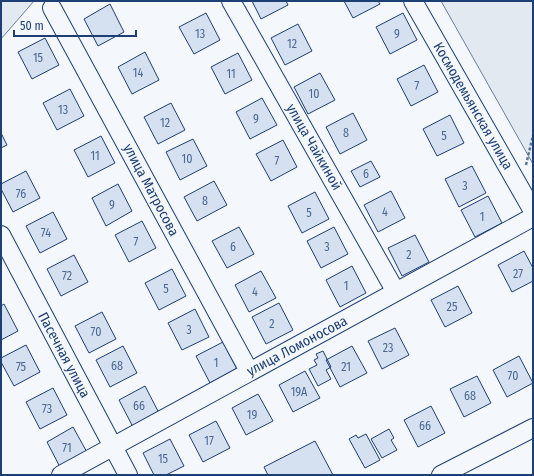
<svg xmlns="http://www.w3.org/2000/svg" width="534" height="476" font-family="'Fira Sans Condensed',sans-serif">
<rect width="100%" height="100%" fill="#f4f7fb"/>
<path fill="#e3e9f0" stroke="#687fa3" d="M1 1H34L1 39Z
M441 1H533V164Z"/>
<path fill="#d5e0f0" stroke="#1d3f73" d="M252 1H286L288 5 261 19Z
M344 1H378L380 4 353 18Z
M110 4 124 32 98 46 84 19Z
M206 13 220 40 194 54 179 27Z
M403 13 417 40 390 54 376 27Z
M298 24 312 51 285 65 271 38Z
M45 38 59 65 32 79 18 52Z
M145 52 159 80 132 94 118 67Z
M238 53 252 80 225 94 211 67Z
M424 65 438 92 411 106 397 79Z
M320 73 335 100 308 114 294 87Z
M70 89 84 116 57 130 43 103Z
M262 98 277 125 250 139 236 112Z
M171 103 185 130 158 144 144 117Z
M353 113 367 140 340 154 326 127Z
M450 115 464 143 437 156 423 129Z
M1 133 7 145 1 148Z
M101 136 115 163 88 177 74 150Z
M193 139 207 166 180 180 166 152Z
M283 140 297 167 271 181 256 154Z
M371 161 380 177 360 187 351 171Z
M472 166 486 193 459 207 445 179Z
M26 171 40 198 13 212 1 189V184Z
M214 181 227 205 197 221 184 197Z
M118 184 132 211 106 226 92 198Z
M391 191 405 218 378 232 364 205Z
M315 192 329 219 302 233 288 206Z
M488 196 502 223 475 237 461 210Z
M53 212 67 239 40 253 26 226Z
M142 221 156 248 129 262 115 235Z
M239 227 254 254 227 268 212 241Z
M334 227 348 254 321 268 307 241Z
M415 235 429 262 402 276 388 248Z
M524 251 533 268V281L512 292 498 265Z
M74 255 88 282 61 296 47 269Z
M352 266 366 293 340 307 326 280Z
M172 269 186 296 159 310 145 283Z
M261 271 276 298 249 312 235 285Z
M458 286 472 313 445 327 431 300Z
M279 303 293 330 266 344 252 317Z
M4 304 18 331 1 340V306Z
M195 309 209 337 182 350 168 323Z
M102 312 116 339 89 353 75 326Z
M395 328 409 355 382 369 368 341Z
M223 342 237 369 210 383 196 356Z
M26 345 40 372 14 386 1 362V358Z
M123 346 137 373 110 387 96 360Z
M352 346 367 373 340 387 326 360Z
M323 351 331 367 326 370 331 379 318 386 309 369 317 365 314 360 318 358 316 354Z
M519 356 533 383 507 397 493 370Z
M305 371 320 398 293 412 279 385Z
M477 376 491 403 464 417 450 389Z
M145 386 159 413 133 427 119 400Z
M53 388 67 415 40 429 26 402Z
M258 394 273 421 246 435 232 408Z
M431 406 445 433 418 447 404 420Z
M216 421 230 448 203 462 189 435Z
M73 427 88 454 61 469 47 442Z
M389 429 394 438 391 440 397 450 382 458 371 439Z
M366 434 380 460 365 468 349 439 356 435 358 438Z
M170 439 184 466 166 475H154L143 453Z
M315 441 333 475H268L264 467Z"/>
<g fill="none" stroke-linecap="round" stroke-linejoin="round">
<defs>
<path id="minor" d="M231 1 396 292
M413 1 533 211
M52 8 249 371
M1 235 128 475
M61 475 533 217
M441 475 533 428"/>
</defs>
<use href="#minor" stroke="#1d3f73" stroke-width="20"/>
<path stroke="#5e769c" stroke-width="2.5" stroke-dasharray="3 2" stroke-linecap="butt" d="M526 165 533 135"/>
<use href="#minor" stroke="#f4f7fb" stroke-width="18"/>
</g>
<g text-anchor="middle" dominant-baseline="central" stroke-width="3" stroke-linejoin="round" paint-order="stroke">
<g font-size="12" fill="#4b6792">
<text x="200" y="34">13</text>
<text x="397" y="34">9</text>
<text x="292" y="44">12</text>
<text x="38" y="58">15</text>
<text x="138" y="73">14</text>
<text x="231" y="74">11</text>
<text x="417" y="86">7</text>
<text x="314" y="94">10</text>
<text x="63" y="110">13</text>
<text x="256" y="119">9</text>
<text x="165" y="123">12</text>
<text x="346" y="133">8</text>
<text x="444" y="136">5</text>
<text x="95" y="156">11</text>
<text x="187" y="159">10</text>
<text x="277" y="161">7</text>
<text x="366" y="174">6</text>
<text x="465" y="186">3</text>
<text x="21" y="194">76</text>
<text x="205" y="201">8</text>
<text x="112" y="205">9</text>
<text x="385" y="212">4</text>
<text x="309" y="213">5</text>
<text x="482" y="217">1</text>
<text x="46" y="233">74</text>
<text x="136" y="242">7</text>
<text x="233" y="247">6</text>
<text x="327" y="247">3</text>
<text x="409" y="255">2</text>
<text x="518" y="274">27</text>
<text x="67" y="276">72</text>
<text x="346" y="286">1</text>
<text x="166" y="289">5</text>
<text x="255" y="292">4</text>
<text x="452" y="307">25</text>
<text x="272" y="324">2</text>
<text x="189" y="330">3</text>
<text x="96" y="332">70</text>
<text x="388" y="348">23</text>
<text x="216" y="363">1</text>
<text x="117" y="366">68</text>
<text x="21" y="367">75</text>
<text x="346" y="367">21</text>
<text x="513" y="376">70</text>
<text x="299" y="392">19А</text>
<text x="470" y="396">68</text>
<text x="139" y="406">66</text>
<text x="47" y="409">73</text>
<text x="252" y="415">19</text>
<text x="425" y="426">66</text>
<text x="209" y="441">17</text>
<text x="67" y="448">71</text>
<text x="163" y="459">15</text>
</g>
<g font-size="14" fill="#1d3f73" stroke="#f4f7fb">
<text transform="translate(473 106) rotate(60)">Космодемьянская улица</text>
<text transform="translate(314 147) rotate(60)">улица Чайкиной</text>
<text transform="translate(151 190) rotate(62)">улица Матросова</text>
<text transform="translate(297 346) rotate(-28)">улица Ломоносова</text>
<text transform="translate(64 355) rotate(62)">Пасечная улица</text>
</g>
</g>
<rect width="534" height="476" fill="none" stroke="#1d3f73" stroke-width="4"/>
<path d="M14 30v6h122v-6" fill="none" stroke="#1d3f73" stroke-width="2"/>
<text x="20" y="30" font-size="12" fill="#1d3f73" stroke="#f4f7fb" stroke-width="3" paint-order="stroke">50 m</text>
</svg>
